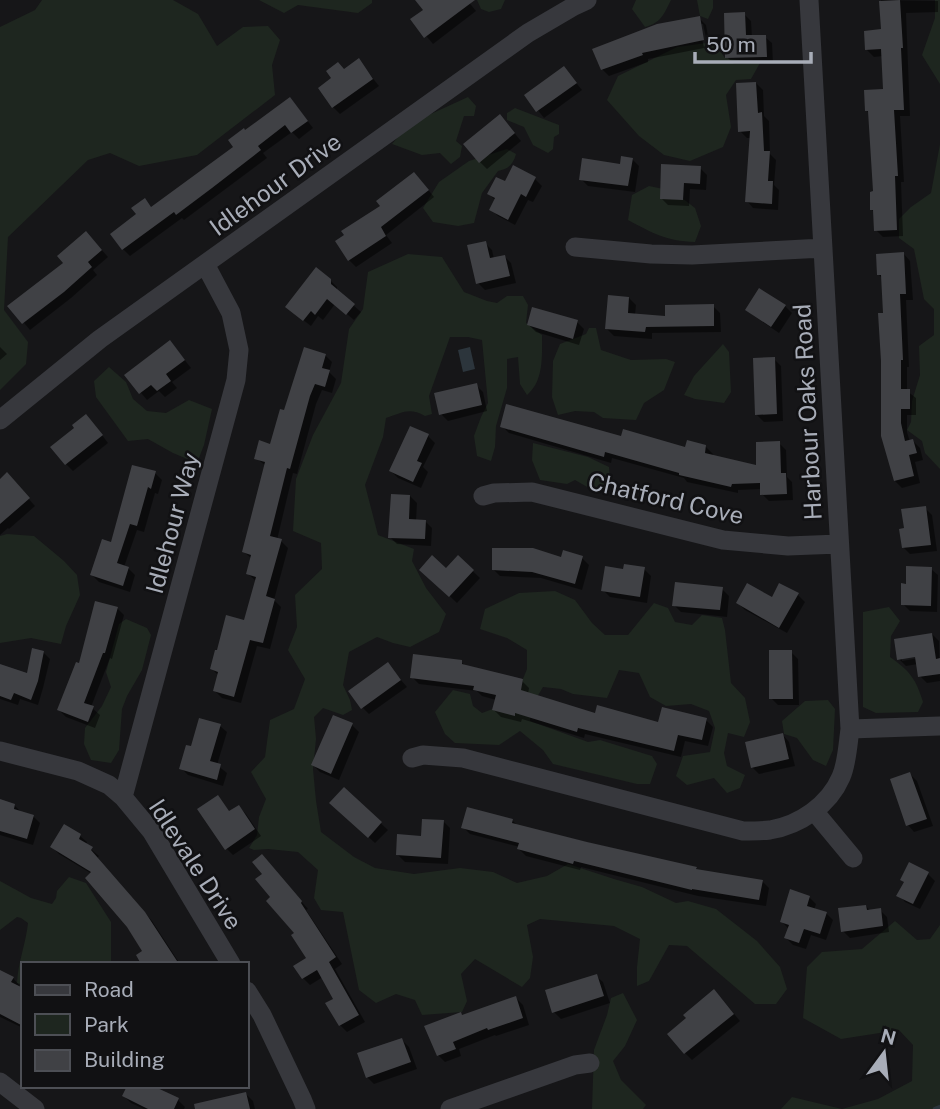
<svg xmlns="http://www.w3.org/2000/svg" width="940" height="1109" font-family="'Public Sans',sans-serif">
<rect width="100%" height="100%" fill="#161618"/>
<path fill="#1e261f" d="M42 0H173L198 14 217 46 243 27 268 26 280 40 272 65 275 95 197 155 139 166 110 153 88 160 8 237 4 310 28 342 26 364 0 390V27L35 10Z
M259 0H372V3L358 13 298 5 284 13Z
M477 0H505L501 9 489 12 481 9Z
M636 0H671C664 14 661 23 645 27L632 9Z
M697 0H713V8L708 19 700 16Z
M935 0H940V84L922 55 935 18Z
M714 42 725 58 760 63 751 79 736 80 726 95 731 127 723 147 690 161 664 155 639 136 607 100 618 76 677 47Z
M468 97 476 106 474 116H464L456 141 462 146 460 157 451 164 440 153 422 155 392 144 409 124Z
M515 108 559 125V134L554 137 553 149 548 153 533 145 524 127 507 120V113Z
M940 144V469L925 453 922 441 907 430 911 422 912 401 920 375 919 346 934 335V309L924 299 914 249 899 238V219L911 207 931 193Z
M507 149 516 154C513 165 508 169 498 171L482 193 474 223 458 226 433 222 423 208 439 182 469 161Z
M649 186 673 191 695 208 701 226 695 242C665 241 653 233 628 220L632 195Z
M408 254 442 257 464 292 487 301 497 303 507 296H523L528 305 526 323 542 335C542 356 544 381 527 395L520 384 518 357 507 359V388L496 426 495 447 491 461 477 456 474 436 481 417 488 403 482 340 468 337H450L429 396 432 414 425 416C409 407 402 413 386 418L383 437 365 485 378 535 414 549 412 561 426 588 446 614 439 632 410 647 393 643 377 637 349 652 343 685 350 700 352 710 343 715 323 708 314 717 316 739 313 769 316 801 321 832 354 857 375 868 414 874 460 868 493 872 517 883 547 876 568 864 614 879 642 887 676 903 688 901 716 909 757 941 780 967 787 989 776 1004H755L687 946 669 945 649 981 637 986V967L640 939 614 926 540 919 527 925 533 957 530 978 522 987 475 959 461 974 467 1001 462 1012 422 1015 415 1000 396 994 376 1003 359 990 343 912 321 910 314 898 318 870 298 852 268 849 254 850 249 848 257 835 259 817 266 799 251 772 265 757 270 720 294 709 305 679 288 650 297 627 295 595 322 569 321 543 293 531 296 479 313 435 341 383 349 329 363 309 368 272Z
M589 328H596L601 350 631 360 666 359 675 362 664 390 644 403 636 420 603 418 594 412 575 411 558 415 552 397 553 361 560 344 586 334Z
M723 344 729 352 731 392 724 403 695 399 684 395 694 376Z
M109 367 126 382 133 399 147 411 166 413 189 400 212 409 204 445 197 463 173 453 148 439 128 441 96 397 94 381Z
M533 443 588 457 609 467 610 479 608 489 596 492 575 480 567 484 540 480 532 460Z
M7 534 34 536 64 561 77 575 80 595 66 626 61 644 31 638 0 643V536Z
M555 591 575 600 592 623 605 635H628L654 603 668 608 675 622 692 625 702 615 722 618 725 630 731 683 745 698 750 722 744 737 728 733 724 753 727 766 745 775 740 788 727 793 714 778 687 785 676 776 683 756 710 752 715 728 709 711 691 704 666 706 650 697 639 673 619 670 607 698 573 694 561 689 543 687 530 709V721L588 742 600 740 652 756 657 764 650 784H637L553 764 543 750 520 731 499 745 455 743 445 734 435 712 453 690 470 694 473 706 482 713 514 701 527 669V650L507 638 480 629 485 609 519 593Z
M889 607 900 621 891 636 890 657C910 671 916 679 923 702L918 712 876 713 863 707V612Z
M126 619 147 628 151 635 142 670 127 696 122 709 119 750 111 763 91 760 84 744 85 728 102 706 111 687 106 672 119 624Z
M828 700 835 709 833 750 826 766 813 760 797 738 784 734 782 721 805 701Z
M69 877 86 883 111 922V964H23V985L17 983C18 962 26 943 28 923L21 918 17 917 0 930V881L31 898 52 904 56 898 57 891Z
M895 921 917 940 930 939 940 925V1109H781L792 1097 842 1109 878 1099 912 1081 913 1045 899 1030 841 1039 803 1018 807 967 822 952 862 949Z
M623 993 637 1020 625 1046 613 1061 621 1080 646 1105 643 1109H592L594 1050 607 1015 611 998Z"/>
<path fill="#2c353c" d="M470 347 475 369 463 372 458 350Z"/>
<path fill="#0007" fill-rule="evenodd" d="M423 0H467L476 11 433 44 412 19 425 10Z
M881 0 938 1V12L906 13 910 116H900L904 182H901L903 236 883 237 876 230 875 213 872 210 875 193 870 114 867 111 885 90 883 56 874 57 867 50 883 31Z
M744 14 751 21 752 37H765L772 43 773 63 734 64 727 57Z
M699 18 706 25 710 47H708L703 24H699L704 48 648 59V62L609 76 602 69Z
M359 61 379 86 340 114 333 107 345 71Z
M564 68 582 90 544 118 526 95Z
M756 83 763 90 764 116 769 121 770 154 776 160 774 185 779 190 778 210 753 208 747 201 751 138H747L740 131Z
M296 106 313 128 299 139 292 132 263 153 267 158 184 220 182 218 130 256 123 249 112 234 152 209 235 148 245 132Z
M507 124 521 141 487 169 480 162Z
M632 159 639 166 635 192 588 186 581 179 621 166Z
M514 168 535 179 542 186 533 202 528 200 515 225 498 216 491 209 496 201 489 194 505 184Z
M700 168 707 175 706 190 690 189 689 206 668 205 661 198Z
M421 181 434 197 386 235 392 243 356 267 349 260Z
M93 240 108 257 93 270 97 275 71 298 30 330 10 306Z
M485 243 492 250 494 259 504 256 511 263 516 283 485 290 478 283Z
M904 254 910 261 913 300H906L909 367H907V391L916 398V415H907V432L910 442 913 441 920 448 923 460 915 462 920 483 902 488 895 481 883 279 879 275Z
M330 280 337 287V291L361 312 354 320 335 304 323 320 318 316 311 326 294 313Z
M629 298 636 305 635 315 667 318 713 306 720 313 721 332 652 333V339L614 336 607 329Z
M785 306 792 313 779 333 754 316 747 309Z
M577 322 584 329 579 345 536 332 529 325Z
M0 347 7 354 0 360Z
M176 349 191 368 172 382 177 388 165 397 159 391 147 400 126 375Z
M325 355 332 362 329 372 336 379 332 393 322 390 316 404 297 474 293 473 277 540 281 541 288 548 274 600 281 607 270 649 257 646 241 703 222 698 215 691 219 676 212 669 245 622 256 581 248 574 252 559 244 552 266 466 256 458 271 446 285 412Z
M774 359 781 366 783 421 764 422 757 415Z
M476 385 483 392 487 411 448 421 441 414Z
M93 423 108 443 73 471 66 464Z
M502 426 622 439 687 449 706 447 713 454 712 457 758 467 779 443 786 450 787 477 792 482 793 500 769 501 762 494V489L738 490V493L687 482 684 478 612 458 611 463 509 433Z
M428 436 435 443 423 467 428 472 421 488 398 478 391 471Z
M155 473 162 480 158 494 155 493 144 532 137 530 124 567 128 568 135 575 130 592 99 582 92 575Z
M0 481 14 482 35 506 9 529 8 528 0 535Z
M410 496 417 503 416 521H425L432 528 431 546 397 544 390 537Z
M925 508 932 515 937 551 910 554 903 547 906 530Z
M458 557 480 578 457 603 421 569 446 570Z
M582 558 589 565 582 590 541 578 500 576 493 569 563 559Z
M644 569 651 576 647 603 610 597 603 590 625 571Z
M931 569 938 575 937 612 910 611 903 604 907 585Z
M780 586 798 595 805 602 787 633 745 610 738 603 773 599Z
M722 589 729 596 727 617 681 612 674 605Z
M117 608 124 615 112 659 110 658 91 707 100 715 95 728 66 717 59 710 80 665Z
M932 634 939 641 940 681 927 683 920 676 918 664 906 666 899 659ZM923 654 924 657 902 661V657Z
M43 652 50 659 43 688 38 705 20 699 18 705 0 699V672L28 675Z
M791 652 798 659 799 705H778L771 698Z
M461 662 467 667 522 681 529 688 528 694 596 715 660 724 706 720 713 727 708 746 685 741 681 757 585 734 584 738 522 719 521 722 501 717 494 710 496 700 482 696 477 691 419 684 412 677Z
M388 665 407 687 369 714 362 707Z
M334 718 352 725 359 732 339 780 320 772 313 765Z
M220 726 227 732 217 765 227 773 223 786 188 775 181 768 192 748Z
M783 735 789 742 795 766 759 774 752 767Z
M910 774 917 781 933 826 914 832 908 825Z
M344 789 388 830 375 843 338 809Z
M217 797 230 813 239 807 246 814 261 836 233 855 226 848Z
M0 801 14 805 22 813 33 816 40 823 33 845 0 835Z
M512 820 518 826 696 868 698 871 762 881 769 888 766 906 698 896 581 867 580 870 526 856 519 849 520 847 470 834 463 827Z
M443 821 450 828 448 864 405 862 398 855Z
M80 836 87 842 86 845 99 856 97 858 152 921 180 964H143L145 951 92 874 59 854 52 847Z
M268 863 308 909 306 910 342 964 335 969 365 1022 347 1032 340 1025 336 999 323 977 310 985 303 978 309 958 297 933 273 897 265 874Z
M928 874 935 881 920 909 905 902 899 895Z
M809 897 816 904 814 910 826 913 833 920 826 940 811 935 806 949 793 945 786 938 789 929 782 922Z
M866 906 871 912 880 910 887 917 889 932 850 938 843 931Z
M0 972 13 978 19 985 18 988 23 990V1028L0 1017Z
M596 976 603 982 610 1003 561 1019 554 1012Z
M516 998 523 1005 529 1025 496 1036 495 1035 459 1049 461 1056 445 1062 438 1055 463 1016Z
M721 998 740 1021 692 1060 685 1053 688 1019Z
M402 1040 409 1047 417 1069 374 1084 367 1077Z
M149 1086 178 1100 185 1107 184 1109H144L131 1103 124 1096Z
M246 1094 253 1101 255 1109H197Z"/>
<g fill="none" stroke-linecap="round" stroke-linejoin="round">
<path stroke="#2c353c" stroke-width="4.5" d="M935 1109 940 1107"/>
</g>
<path fill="#404145" d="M415 0H475L424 38 410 19 423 10Z
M900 0 903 48H901L904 110H894L898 176H895L897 230 874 231 873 210H870V192L873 191 868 111H865L864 90 883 89 881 49 865 50 864 31 881 29 879 1Z
M745 12 746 35H766L767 57 725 58 724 13Z
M700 16 704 40 642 53 643 55 601 70 592 49 657 24Z
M359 58 373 79 332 108 318 88 331 78 326 71 338 62 344 69Z
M564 66 577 83 536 112 524 95Z
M756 82 758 113 762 112 764 151H770L768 181H773L772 204 745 202 750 131 738 132 736 83Z
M290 97 308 121 291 133 285 125 258 146 261 150 212 188 176 215 174 212 122 250 110 234 136 214 131 208 145 198 151 207 233 147 228 140 244 128 245 130Z
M500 114 515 133 479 163 463 144Z
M621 156 633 158 628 186 579 180 582 158 620 164Z
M661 164 701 166 700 184 684 183 683 200 660 199Z
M513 165 536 177 526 197 521 194 508 220 489 210 495 198 487 194 496 177 505 181Z
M414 172 429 190 381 227 386 236 348 261 335 241 344 235 341 231 380 206 376 201Z
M86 231 102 250 88 262 92 267 64 292 22 324 7 306 63 263 57 256Z
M486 241 490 258 505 255 510 276 476 284 467 245Z
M904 252 906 294H900L903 360H901V389H910V409H901V423L905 441 913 439 917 453 909 455 914 476 894 481 881 436V361L878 313H883L881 275H877L876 254Z
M316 267 331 279V284L355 304 346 315 327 299 315 315 311 311 303 321 285 307Z
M759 288 786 305 771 327 745 310Z
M608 295 629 297 628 313 665 316V305L714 304V326L646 327 645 332 605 329Z
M532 307 578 320 573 339 527 325Z
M170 340 185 360 166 374 171 381 157 391 151 385 139 394 124 375Z
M304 347 326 354 322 368 330 370 325 387 315 384 310 396 290 469 287 468 270 536 282 539 266 596 275 599 263 643 250 640 234 697 213 691 218 672 210 669 215 650H217L226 615 244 620 256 577 246 574 251 555 242 552 265 462 254 459 259 440 270 444 280 409 284 410Z
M775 357 777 414 755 415 753 358Z
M477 383 482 405 439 415 434 393Z
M506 404 621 436 623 429 685 447 687 440 706 445 705 453 756 465V442L780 441 781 473H786L787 494 760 495V483L732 484 731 487 679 475V473L605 452 604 457 500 427Z
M86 414 103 435 65 465 50 447 74 428 72 425Z
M410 426 429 434 417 461 422 463 413 482 389 471Z
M132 465 156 471 151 489 148 487 137 526 130 524 117 563 129 567 123 586 90 575 102 539 111 542Z
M7 472 30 498 0 524V479Z
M391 494 410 495 409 519 426 520 425 539 388 538Z
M926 506 931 545 902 548 899 529 904 528 901 509Z
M492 548H533L561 557 563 550 583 556 575 584 532 572 492 570Z
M432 555 446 568 458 555 474 570 449 597 419 570Z
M624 564 645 567 640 597 601 591 605 566 623 569Z
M906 566 932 567 931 606 901 605V583L906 584Z
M675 582 723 587 720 610 672 606Z
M747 583 772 597 779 583 799 593 779 628 736 603Z
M95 601 118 607 105 653H103L84 703 94 706 88 722 57 710 76 662 79 663Z
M932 633 936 659 940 658V674L918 677 915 657 897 660 894 639Z
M32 648 44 651 38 681 31 700 14 693 11 700 0 696V664L27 673Z
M769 650H792L793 699H769Z
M413 654 462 660V664L523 679 521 690 595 713 597 705 658 722 662 707 707 718 702 740 678 735 674 751 578 728 577 732 515 713V716L492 710 496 695 473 690 474 686 410 678Z
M388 662 401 680 361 709 348 691Z
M333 715 353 723 331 774 311 765Z
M199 718 221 724 210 761 221 764 217 780 179 769 186 745 191 746Z
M783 733 789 759 751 768 745 742Z
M910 772 927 819 906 826 890 779Z
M344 787 382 822 368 838 329 803Z
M218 795 229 811 239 805 255 829 225 850 197 809Z
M0 799 15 804 14 809 34 815 27 839 0 831Z
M467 807 513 819 512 823 587 842 697 867 696 869 763 880 759 900 692 889V890L574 861 573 864 517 849 519 843 461 828Z
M422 819 444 820 441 858 396 855 397 834 421 836Z
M64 824 81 834 79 839 93 847 91 850 145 912 179 964H141L136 955 142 951 127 927 85 878 91 872 50 847Z
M262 854 302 901 301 903 336 957 329 962 359 1015 339 1026 325 1003 333 999 317 970 302 979 293 966 306 958 291 935 294 933 266 901 270 897 255 879 262 874 252 862Z
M909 862 929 872 913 904 896 896 904 882 900 880Z
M790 889 810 896 807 906 827 912 820 934 804 929 799 943 784 938 789 925 780 922Z
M866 905 867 910 881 908 883 926 841 932 838 908Z
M0 970 14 977 11 982 23 988V1026L0 1014Z
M597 974 604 996 552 1013 545 990Z
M714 989 734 1014 684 1054 667 1034 686 1018 683 1015Z
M516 996 523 1018 488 1030 487 1028 453 1042 456 1049 437 1056 424 1026 461 1012 462 1015Z
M402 1038 411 1062 366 1078 357 1053Z
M127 1086H153L179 1098 174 1109H148L122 1096Z
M246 1092 250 1109H195L194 1104Z"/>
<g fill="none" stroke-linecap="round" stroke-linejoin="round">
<path stroke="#37383d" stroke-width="19" d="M575 247 651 254 692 255 823 248
M0 420 100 339 528 33 574 6 587 0
M483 496 494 493 532 492 723 540 788 546 839 544
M850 729 940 726
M0 751 78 771 109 785 123 797 152 832 231 964
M412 758 423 755 463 758 743 831C752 831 761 831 770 830 800 825 829 805 841 777 847 764 848 743 850 729L809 0
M123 797 236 380 239 350 231 313 205 264
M814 811 853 858
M247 991 262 1015 302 1099 306 1109
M0 1082 35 1109
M450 1109 575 1065 590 1063"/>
</g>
<g text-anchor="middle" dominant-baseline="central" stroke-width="5" stroke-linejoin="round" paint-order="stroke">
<g font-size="24" fill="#a8adb8" stroke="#111113">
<text transform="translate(275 184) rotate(-36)">Idlehour Drive</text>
<text transform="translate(807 412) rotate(-93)">Harbour Oaks Road</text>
<text transform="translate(666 498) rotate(13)">Chatford Cove</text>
<text transform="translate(172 523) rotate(-75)">Idlehour Way</text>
<text transform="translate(196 864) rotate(57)">Idlevale Drive</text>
</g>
</g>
<rect x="21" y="962" width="228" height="126" fill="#111113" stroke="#4d4f55" stroke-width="2"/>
<rect x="35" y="985" width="35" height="10" fill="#37383d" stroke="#4d4f55" stroke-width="2"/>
<text x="84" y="997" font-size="21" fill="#a8adb8">Road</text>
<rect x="35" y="1014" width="35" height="21" fill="#1e261f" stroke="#4d4f55" stroke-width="2"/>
<text x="84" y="1032" font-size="21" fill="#a8adb8">Park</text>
<rect x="35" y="1050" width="35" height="21" fill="#404145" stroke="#4d4f55" stroke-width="2"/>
<text x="84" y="1067" font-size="21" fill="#a8adb8">Building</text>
<g transform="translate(884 1053) rotate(15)" stroke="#111113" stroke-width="5" paint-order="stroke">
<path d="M0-5L12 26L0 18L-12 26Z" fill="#a8adb8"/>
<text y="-10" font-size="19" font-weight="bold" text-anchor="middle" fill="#a8adb8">N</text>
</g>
<path d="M695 52v10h116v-10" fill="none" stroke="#a8adb8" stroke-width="3.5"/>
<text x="706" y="52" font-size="21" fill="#a8adb8" stroke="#111113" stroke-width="5" paint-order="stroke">50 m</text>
</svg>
